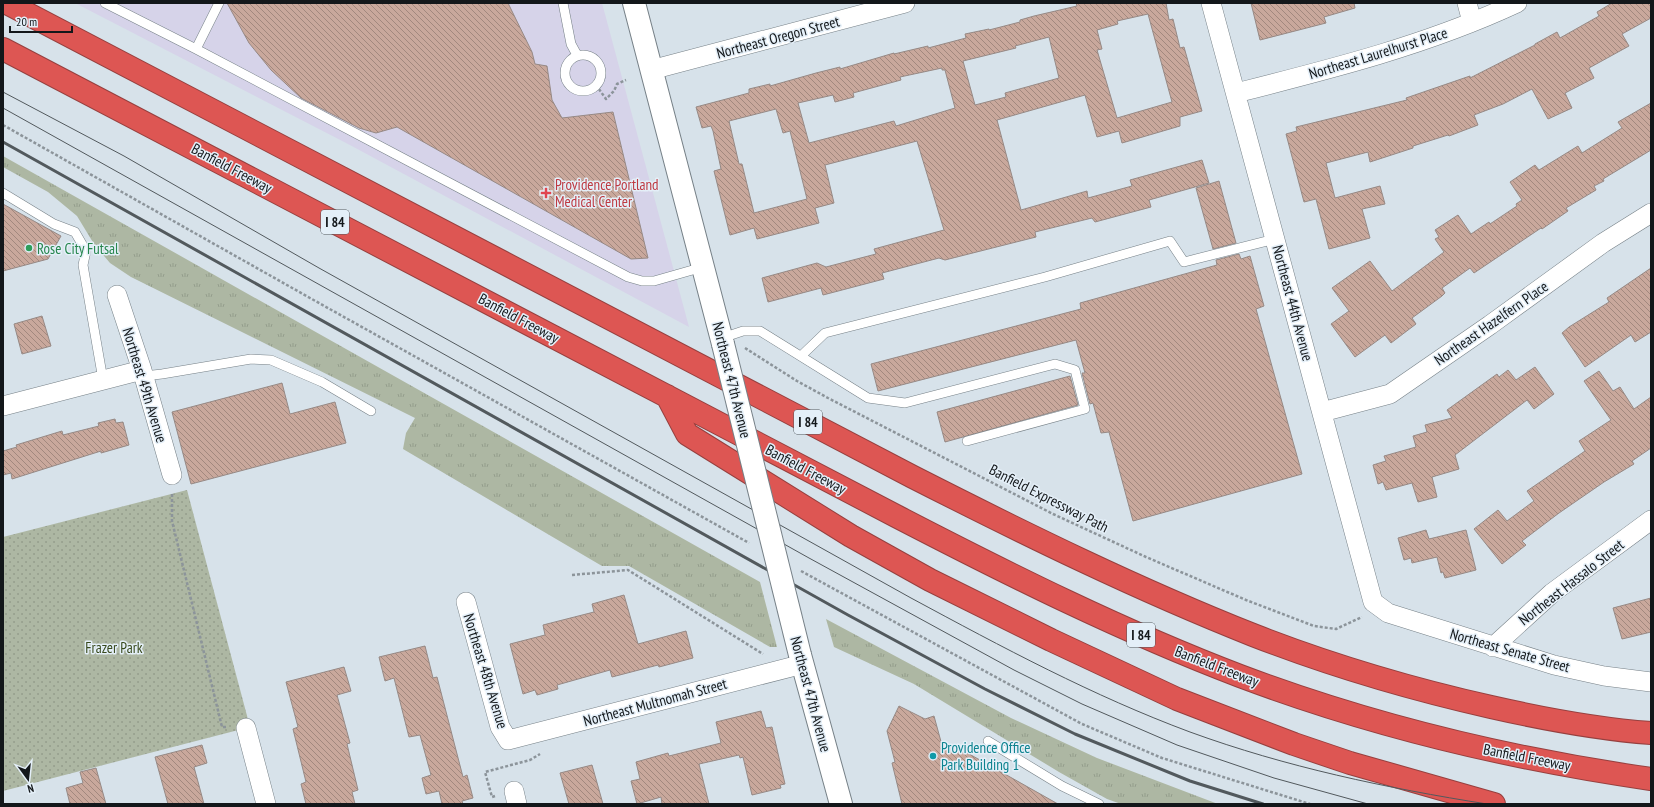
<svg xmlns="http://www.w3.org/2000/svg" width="1654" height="807" font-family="'PT Sans Narrow',sans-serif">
<defs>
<pattern id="grass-tufts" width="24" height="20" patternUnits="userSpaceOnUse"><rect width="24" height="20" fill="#adb7a3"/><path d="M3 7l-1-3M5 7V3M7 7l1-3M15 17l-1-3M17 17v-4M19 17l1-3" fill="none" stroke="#949d8c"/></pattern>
<pattern id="park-dots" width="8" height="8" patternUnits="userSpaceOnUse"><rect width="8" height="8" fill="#adb7a3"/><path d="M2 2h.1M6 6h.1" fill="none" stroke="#949d8c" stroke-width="1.8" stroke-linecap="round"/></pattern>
<pattern id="building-back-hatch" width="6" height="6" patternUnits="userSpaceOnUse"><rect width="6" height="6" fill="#c9a89c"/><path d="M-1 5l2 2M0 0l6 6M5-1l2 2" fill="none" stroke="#a2887e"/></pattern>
</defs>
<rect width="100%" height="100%" fill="#d7e2ea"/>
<path fill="#d6d3e9" d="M75 3H602L689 327 348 144Z"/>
<path fill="url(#grass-tufts)" d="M3 156 760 582 777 647H770L629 566H602L403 449 406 433 415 418 131 277 110 263 94 244 77 216 48 192 3 167Z
M826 619 1011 718 1097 758 1218 804H1121L1107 799 1059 772 914 684 834 647Z"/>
<path fill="url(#park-dots)" d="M187 490 250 727 3 791V537Z"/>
<path fill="url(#building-back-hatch)" stroke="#968985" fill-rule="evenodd" d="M227 3H508L532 52 535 64 547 66 552 100 562 118 613 112 648 258 631 259 397 127 376 133 359 128 301 98 271 70 249 43Z
M1076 3H1166L1169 20 1173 19 1180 48 1184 47 1202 111 1180 117V126L1122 143 1119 131 1097 137 1085 95 997 120 1021 210 1087 191 1088 198 1132 186 1130 180 1202 160 1209 183 1149 200 1151 207 1095 222 1092 218 1035 232 1036 237 945 260 939 258 882 273 884 279 823 295 821 288 768 302 762 278 817 263 826 267 876 254 874 249 944 230 917 141 825 165 834 203 815 208 819 223 757 239 754 228 730 235 714 171 721 169 713 131 711 126 702 128 696 107 749 93V89L770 84V86L816 73 840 67V69L894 53V54L928 46V48L966 38 965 34 989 29V30L1020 22V20L1034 16 1077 6ZM1148 14 1172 102 1117 118 1097 50 1102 49 1097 30 1118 24 1117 21ZM1049 37 1059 78 1005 93 1006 97 975 105 963 61 1016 48 1015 46ZM942 68V70H945L955 108 896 126 894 121 809 143 798 103 833 95 835 102 854 97 853 93 901 80 900 77ZM776 109 783 133 790 131 807 199 754 213 742 164H739L729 121Z
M1251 3H1354L1355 8 1324 17 1326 23 1260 40Z
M1612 3H1651V18L1622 34 1629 46 1589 68 1594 78 1565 93 1572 108 1548 119 1532 89 1503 104 1474 115 1478 125 1449 136 1448 135 1413 146V148L1370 162 1368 152 1326 163 1335 198 1380 186 1385 204 1362 209 1370 238 1329 249 1316 199 1304 202 1286 134 1297 131 1296 127 1407 100 1406 98 1470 76V78L1535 45V44L1557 32 1560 38 1599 16 1597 12Z
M1651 103V150L1603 179 1604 181 1594 186 1596 190 1566 208 1568 211 1542 229 1541 228 1474 273 1470 268 1442 288 1445 293 1442 296 1412 318 1416 324 1391 343 1385 335 1355 357 1331 324 1349 311 1332 288 1370 261 1392 291 1444 252 1435 239 1439 237 1435 230 1458 215 1471 234 1489 222 1490 224 1517 206 1516 204 1522 200 1510 182 1535 165 1539 170 1578 146 1582 153 1622 128 1618 122Z
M1219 181 1236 243 1213 249 1196 188Z
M3 204 61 236 48 259 3 271Z
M1239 254 1241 259 1250 256 1264 306 1256 309 1302 474 1133 521 1109 432 1101 433 1093 403 1090 404 1082 373H1085L1076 340 878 391 871 364 1081 309 1080 303 1217 265 1216 260Z
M1651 268V332L1635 342 1631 335 1585 367 1562 333 1569 327 1609 302 1607 298Z
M42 316 51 346 22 354 14 324Z
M1535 367 1554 394 1534 409 1527 400 1455 455 1459 469 1432 477 1437 497 1418 502 1412 483 1386 490 1383 482 1378 484 1373 465 1386 461 1384 456 1416 447 1413 436 1427 432 1425 425 1452 418 1447 410 1497 374 1499 377 1508 370 1516 380Z
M1599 371 1613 391 1620 387 1634 409 1651 397V448L1632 461 1634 464 1604 482 1559 513 1522 541 1526 545 1502 564 1474 529 1498 510 1507 521 1534 501 1527 491 1585 451 1579 441 1611 420 1584 381Z
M1070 376 1078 405 945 442 937 412Z
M282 383 290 414 335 402 346 443 191 484 172 412Z
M115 419 116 423 123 422 129 445 101 453V451L12 479 11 473 3 475V451L17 447 16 445 62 431 63 435 99 426 98 423Z
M1426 530 1429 539 1466 530 1476 570 1445 578 1443 572 1441 573 1437 557 1412 563 1411 558 1404 560 1398 538Z
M624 595 638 644 686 631 693 658 659 667 658 665 612 677 610 670 557 685 558 689 537 695 535 690 523 694 510 644 545 635 543 625 594 612 592 604Z
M1651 598V632L1622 639 1613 608Z
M425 646 433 678 437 677 463 777 467 775 473 798 462 801 463 804H442L439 791 426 794 422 778 431 775 420 735 409 737 394 678 385 681 379 657Z
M344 667 351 691 337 695 350 743 347 744 358 790 352 792 355 804H306L301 784 306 782 293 729 298 727 286 682Z
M899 706 925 719 934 716 943 749 955 746 1058 804H902L892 763 895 762 887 731Z
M761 711 766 728 772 727 774 736 785 784 780 785 781 788 752 795 743 757 740 758 739 755 699 764 709 804H662L661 797 637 804 631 781 640 779 636 762 668 753 669 756 721 743 716 722Z
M202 745 207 763 194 767 204 804H168L155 757Z
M592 765 603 804H569L560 773Z
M96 768 106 804H70L66 788 83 783 80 772Z"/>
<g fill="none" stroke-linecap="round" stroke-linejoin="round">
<defs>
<path id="lane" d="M105 3 196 49 628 277 642 281H654L703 267
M563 3 571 44 577 55
M196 49 219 3
M565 73a18 18 0 1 1 36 0a18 18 0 1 1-36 0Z
M3 193 54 224 75 232 86 251 83 265 103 380
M722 338 743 331H760L868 398 905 403 1055 364 1075 370 1085 409 967 441
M801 356 825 333 1045 277 1170 241 1184 262 1275 239
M144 376 162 374 251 359 271 360 322 382 371 411
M988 741 1062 786 1099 804"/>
<path id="street" d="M1211 3 1373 602 1388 613 1554 665 1604 676 1651 682
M1467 3 1472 22
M651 70 905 3
M1236 93C1331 69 1427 45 1517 3
M117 295 142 370 172 475
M3 406 142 370
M1322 412 1390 394 1490 325 1603 243 1651 213
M466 602 500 727 508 740 803 664
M1493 647 1552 593 1651 520
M246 728 266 804
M514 791 517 804"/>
<path id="secondary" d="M634 3 723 344
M800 655 841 804"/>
<path id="highway" d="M7 3 913 477C1025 534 1137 589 1253 635 1330 665 1411 689 1491 707 1544 719 1597 729 1651 733
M3 49 896 516C1008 574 1122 631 1240 676 1373 726 1511 759 1651 779
M667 396 687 434 851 536 930 580 1051 640 1177 699 1294 744 1350 763 1494 804"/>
</defs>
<use href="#lane" stroke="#768087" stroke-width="10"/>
<use href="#street" stroke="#768087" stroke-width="20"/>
<use href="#secondary" stroke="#768087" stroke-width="24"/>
<use href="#highway" stroke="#96403f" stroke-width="24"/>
<path stroke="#8c949a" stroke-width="2.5" stroke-dasharray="3 2" stroke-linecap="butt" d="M596 85 606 99 614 91 617 84 626 80
M3 125 310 298 749 543
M745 348 797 381 828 398 1053 514 1146 557 1246 600 1314 626 1336 629 1362 617
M172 494V521L222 727H226
M801 571 1082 724 1162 758 1310 804
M572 575 628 570 763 654
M495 796 492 797 485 772 530 760 540 754"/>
<use href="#lane" stroke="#fff" stroke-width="9"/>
<use href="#street" stroke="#fff" stroke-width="19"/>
<use href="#secondary" stroke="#fff" stroke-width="22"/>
<use href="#highway" stroke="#dd5653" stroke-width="22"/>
<path stroke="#52595d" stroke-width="1" d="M3 92 124 156 319 268 911 598C1002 647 1093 696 1190 732 1286 767 1386 788 1487 804
M3 108 809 558 1014 670 1082 704 1177 745 1274 778 1368 804"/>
<path stroke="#52595d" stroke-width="3" d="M3 142 848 615 985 689 1075 734 1190 781 1263 804"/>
<defs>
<path id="secondary-bridge" d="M723 344 800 655"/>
</defs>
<use href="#secondary-bridge" stroke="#768087" stroke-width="24" stroke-linecap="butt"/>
<use href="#secondary-bridge" stroke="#fff" stroke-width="22"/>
</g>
<path fill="#e0444e" stroke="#e4eff8" stroke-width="1.5" d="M544 187h4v4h4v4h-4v4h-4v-4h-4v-4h4z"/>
<circle fill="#2e9e5b" stroke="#e4eff8" stroke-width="1.5" cx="29" cy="248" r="4"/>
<circle fill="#0f9aa8" stroke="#e4eff8" stroke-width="1.5" cx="933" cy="756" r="4"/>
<g text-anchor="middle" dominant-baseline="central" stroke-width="3" stroke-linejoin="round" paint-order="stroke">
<g fill="#e4eff8" stroke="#52585d" stroke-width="1">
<rect x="321" y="210" width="28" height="24" rx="3"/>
<rect x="794" y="410" width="28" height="24" rx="3"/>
<rect x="1127" y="623" width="28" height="24" rx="3"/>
</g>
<g font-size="14" font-weight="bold" fill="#13171a">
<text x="335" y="222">I 84</text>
<text x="808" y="422">I 84</text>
<text x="1141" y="635">I 84</text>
</g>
<g font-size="15" fill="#13171a" stroke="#e4eff8">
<text transform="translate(778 37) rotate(-15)">Northeast Oregon Street</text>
<text transform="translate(1378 53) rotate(-17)">Northeast Laurelhurst Place</text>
<text transform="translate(232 168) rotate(28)">Banfield Freeway</text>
<text transform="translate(1293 303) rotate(75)">Northeast 44th Avenue</text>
<text transform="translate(519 318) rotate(28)">Banfield Freeway</text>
<text transform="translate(1491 323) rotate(-35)">Northeast Hazelfern Place</text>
<text transform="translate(732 380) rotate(76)">Northeast 47th Avenue</text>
<text transform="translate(145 385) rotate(73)">Northeast 49th Avenue</text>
<text transform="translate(806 469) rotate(28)">Banfield Freeway</text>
<text transform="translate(1049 498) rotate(27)">Banfield Expressway Path</text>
<text transform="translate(1571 582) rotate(-38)">Northeast Hassalo Street</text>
<text transform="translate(1510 650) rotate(16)">Northeast Senate Street</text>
<text transform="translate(1217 666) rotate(21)">Banfield Freeway</text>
<text transform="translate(486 671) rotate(73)">Northeast 48th Avenue</text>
<text transform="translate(811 694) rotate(75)">Northeast 47th Avenue</text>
<text transform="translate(655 702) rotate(-15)">Northeast Multnomah Street</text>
<text transform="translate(1527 757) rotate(11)">Banfield Freeway</text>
</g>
<g font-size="15" fill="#be3a42" stroke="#e4eff8" text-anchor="start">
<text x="555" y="184">Providence Portland<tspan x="555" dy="17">Medical Center</tspan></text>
</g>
<g font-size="15" fill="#27864d" stroke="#e4eff8" text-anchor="start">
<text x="37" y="248">Rose City Futsal</text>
</g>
<g font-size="15" fill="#384a1d" stroke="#e4eff8">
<text x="114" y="647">Frazer Park</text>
</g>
<g font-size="15" fill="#0d838f" stroke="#e4eff8" text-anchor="start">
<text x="941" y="747">Providence Office<tspan x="941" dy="17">Park Building 1</tspan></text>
</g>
</g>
<rect width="1654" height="807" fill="none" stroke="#13171a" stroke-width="8"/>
<g transform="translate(28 779) rotate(165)" stroke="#e4eff8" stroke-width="3" paint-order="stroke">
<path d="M0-3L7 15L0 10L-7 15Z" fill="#13171a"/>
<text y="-6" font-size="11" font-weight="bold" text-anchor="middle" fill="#13171a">N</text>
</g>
<path d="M10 26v6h62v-6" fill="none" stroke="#13171a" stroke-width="2"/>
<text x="16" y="26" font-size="12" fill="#13171a" stroke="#e4eff8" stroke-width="3" paint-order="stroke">20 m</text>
</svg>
